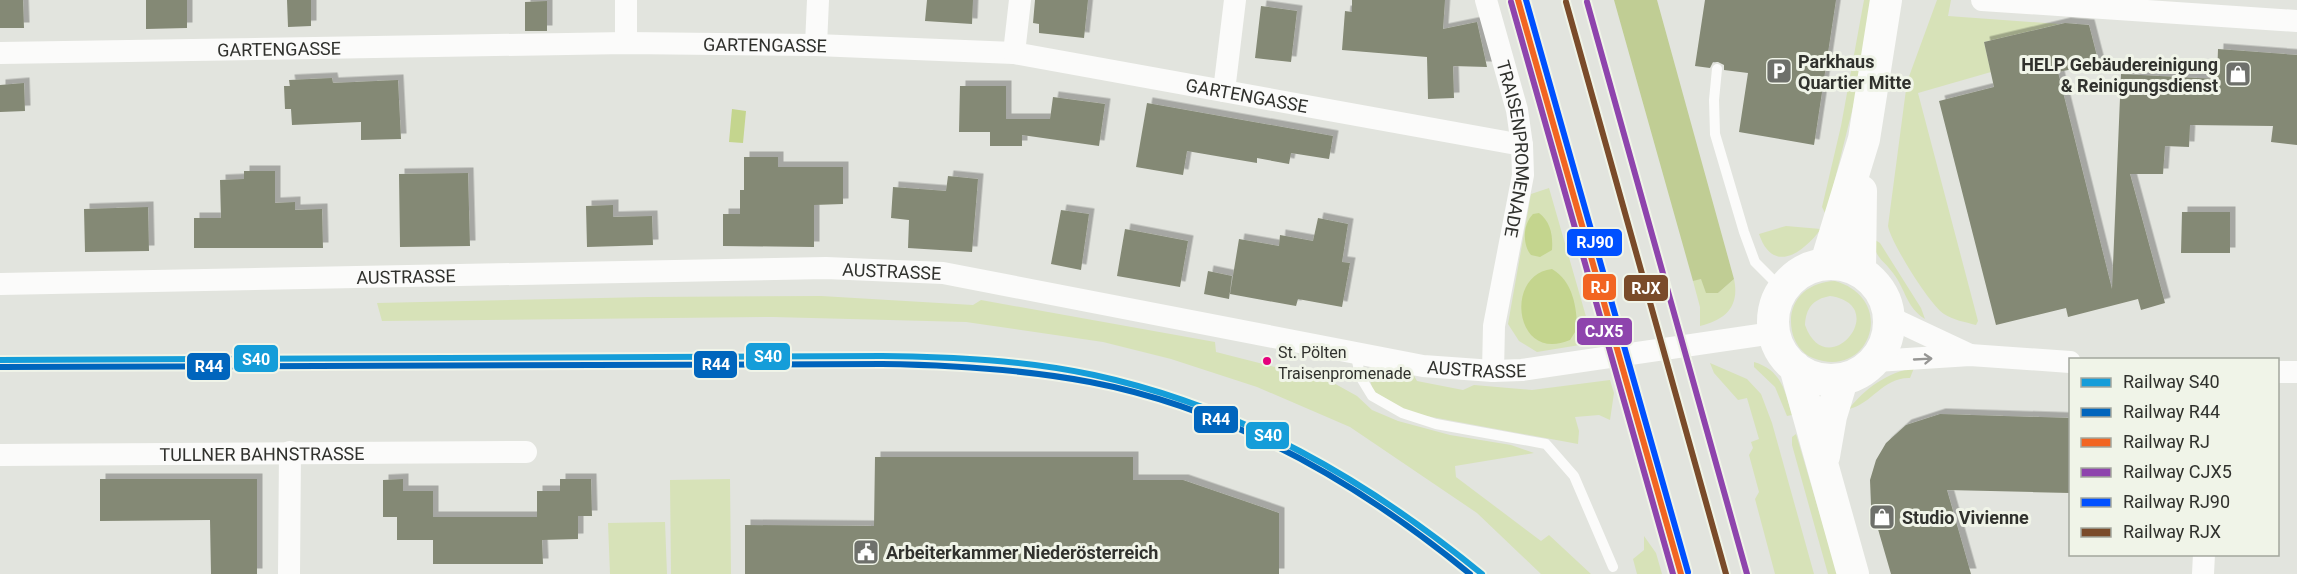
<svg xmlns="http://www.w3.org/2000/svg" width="2297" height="574" font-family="Roboto,sans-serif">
<defs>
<filter id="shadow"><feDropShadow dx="5.5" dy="-5.5" stdDeviation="0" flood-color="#0004"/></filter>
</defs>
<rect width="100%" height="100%" fill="#e2e4de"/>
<path fill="#d7e2b8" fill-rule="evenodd" d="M1864 0H1872L1859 83 1826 215 1822 207 1841 126Z
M1937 0H1951L1948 16 2060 24 1984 42 1991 72 1918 93 1978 321 1976 325C1965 322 1953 320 1944 314 1930 305 1891 243 1888 226L1907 82Z
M1549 188 1587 320 1598 342 1537 352 1519 341 1508 324 1531 194Z
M1786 226 1821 229C1803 253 1773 275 1759 234Z
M1872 238 1880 243 1921 308 1925 319C1906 307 1906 290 1893 273 1881 257 1877 261 1872 238Z
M1701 278 1707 293H1718L1734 279C1740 307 1725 320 1700 326V307L1693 281Z
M1835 281C1898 299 1870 381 1813 358 1802 354 1794 342 1792 331 1786 301 1807 282 1835 281ZM1830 296C1893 305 1827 386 1805 325 1806 308 1813 299 1830 296Z
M821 296 973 305 981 300 1215 342 1216 352 1330 381 1357 396 1372 410 1398 421 1450 435 1511 445 1534 453 1455 466 1456 477 1541 541 1549 535 1591 574H1541L1477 513 1350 427 1257 387 1171 359 1103 342 966 322 773 317 382 321 377 303 648 297Z
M1754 362C1781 370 1785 390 1792 415L1787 416 1775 387 1754 367Z
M1710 363 1747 379 1761 394 1772 423 1814 574H1775L1755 499 1759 492 1749 455 1753 448 1751 442 1759 439 1747 398 1738 400 1714 373Z
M1374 366 1413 374 1417 381 1463 390 1474 385 1532 390 1610 380 1614 393 1610 420 1599 415 1575 417 1579 431 1578 444 1421 415 1407 411 1373 391 1369 376Z
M1914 368 1910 378C1883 377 1872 404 1849 409 1864 389 1888 372 1914 368Z
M1796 434 1834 562 1837 574H1828L1792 445V437Z
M730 479 731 574H671L670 480Z
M665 522 667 574H610L608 523Z
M1644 536 1656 553 1662 574H1637L1633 559 1644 550Z"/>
<path fill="#c0cd94" d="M1614 0H1657L1734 279 1718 293H1706L1701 279 1693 281Z"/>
<path fill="#c4d58e" d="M732 109 746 111 743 143 729 142Z
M1539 213C1551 222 1553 236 1552 250L1540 257 1531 255C1522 244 1523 224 1533 214Z
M1552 269C1573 281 1577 308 1577 329L1570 340C1514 364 1504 274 1552 269Z"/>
<path fill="#848975" filter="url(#shadow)" d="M0 0H23L24 28H0Z
M146 0H187V28L146 29Z
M287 0H311V26L288 27Z
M927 0H973L972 24 925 21Z
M1035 0H1088L1084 38 1039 33V24L1033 23Z
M1352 0H1445L1443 29 1477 22 1487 67 1453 66 1454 98 1428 99 1427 57 1342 50 1345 11 1352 12Z
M1705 0H1836L1814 145 1739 132 1748 73 1724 70V65L1718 62H1713L1710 68 1695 66Z
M547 1V31H525V2Z
M1261 6 1297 11 1291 62 1255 58Z
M2065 23 2089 25 2099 64 2058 72 2112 289 2121 74 2217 79 2218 49 2297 55V145L2271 142 2273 126 2190 125 2189 147 2165 146 2163 174H2130L2165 303 2141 310 2138 299 2068 317 2066 308 1996 325 1939 101 1994 87 1984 42Z
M332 78 333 83 398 80 401 139 361 140V122L292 125 291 109H285L284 86H290L289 80Z
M24 83 25 111 0 112V85Z
M960 86H1006V119H1050L1053 97 1105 104 1099 146 1022 135V146H990V132H959Z
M1147 103 1333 136 1329 159 1291 153 1289 164 1257 158V163L1187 151 1183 175 1136 167Z
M744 157H778V167H843V204L814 205V247L723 246V214H740V190H744Z
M244 171H275V203L295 202V210L322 209 323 248H194V218H221L220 180 244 179Z
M468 173 470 246 400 247 399 174Z
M948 176 978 179 972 252 908 248 909 220 891 218 893 187 946 191Z
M613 205V217L652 216 653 245 587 247 586 206Z
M148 207 149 251 85 252 84 209Z
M1061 210 1089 214 1081 270 1051 264Z
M2182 212H2230V253H2181Z
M1318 218 1348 224 1342 262 1350 263 1342 307 1298 299 1296 306 1230 294 1239 239 1279 246 1280 235 1313 241Z
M1125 229 1188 241 1180 287 1117 276Z
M1208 271 1232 276 1229 299 1204 294Z
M1940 414 2070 418V493L1947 490 1971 574H1891L1871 505 1870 480 1876 460 1886 443 1906 425Z
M875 457H1133V480H1183L1279 513V574H745V525L874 526Z
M100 479H257V574H211L210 520 100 521Z
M403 479V491H433V517H537V491H560V479H591L592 516H578V539L542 540 543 564H433V540H397V517H383V480Z"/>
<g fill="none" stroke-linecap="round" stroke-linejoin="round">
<path stroke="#fbfbfa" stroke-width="10" d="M1717 69 1714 100 1715 134 1744 232 1755 262 1783 290
M1355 353 1361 378 1372 396 1402 413 1436 424 1546 444 1574 476 1613 567"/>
<g stroke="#fbfbfa" stroke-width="22">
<path d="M626 0V43"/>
<path id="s1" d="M1486 0 1517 110 1522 145 1523 175 1494 326 1493 371"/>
<path d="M1982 0 2297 21"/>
<path d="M816 45 818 0"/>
<path id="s2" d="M0 53 626 43 816 45 1014 53 1522 145"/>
<path d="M1014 53 1020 0"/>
<path d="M1224 91 1235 0"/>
<path id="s3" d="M0 284 826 268 943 273 1423 366 1493 371 1522 370 1773 333"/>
<path d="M1889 317 1970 355"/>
<path d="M1876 361 1970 355 2070 362"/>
<path d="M2278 372H2297"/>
<path id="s4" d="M0 455 526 452"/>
<path d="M289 574 290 452"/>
<path d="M2203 574 2204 554"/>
</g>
<path stroke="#fbfbfa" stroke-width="32" d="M1826 263 1864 139 1886 0
M1773 322a58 58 0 1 1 116 0a58 58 0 1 1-116 0Z
M1860 270 1861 191
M1795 367 1853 574
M1824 456 1831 416 1842 380"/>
<defs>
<path id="rail-1" d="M0 360 882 356C953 357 1025 360 1094 375 1241 407 1367 480 1482 574"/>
<path id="rail-2" d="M0 367 882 364C952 365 1021 369 1090 382 1232 409 1359 483 1470 574"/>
<path id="rail-3" d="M1518 0 1681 574"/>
<path id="rail-4" d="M1511 2 1673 574
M1587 2 1747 574"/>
<path id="rail-5" d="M1526 0 1688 572"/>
<path id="rail-6" d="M1566 2 1726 574"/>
</defs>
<use href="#rail-1" stroke="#f0f4e8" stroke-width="10"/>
<use href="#rail-2" stroke="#f0f4e8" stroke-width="10"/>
<use href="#rail-3" stroke="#f0f4e8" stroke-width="10"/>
<use href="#rail-4" stroke="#f0f4e8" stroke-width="10"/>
<use href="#rail-5" stroke="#f0f4e8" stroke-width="10"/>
<use href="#rail-6" stroke="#f0f4e8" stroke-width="10"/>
<use href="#rail-1" stroke="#159dd9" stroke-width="6"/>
<use href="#rail-2" stroke="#0065bd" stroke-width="6"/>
<use href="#rail-3" stroke="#f26522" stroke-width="6"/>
<use href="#rail-4" stroke="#8e44ad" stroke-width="6"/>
<use href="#rail-5" stroke="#0050ff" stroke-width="6"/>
<use href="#rail-6" stroke="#7a4b2a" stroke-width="6"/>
</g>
<defs><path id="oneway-shaft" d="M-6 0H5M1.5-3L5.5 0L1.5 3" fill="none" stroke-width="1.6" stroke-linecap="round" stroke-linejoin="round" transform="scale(1.5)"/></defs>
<use stroke="#969694" href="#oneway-shaft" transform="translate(1923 359) rotate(-3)"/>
<defs>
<symbol id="parking-square" viewBox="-11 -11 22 22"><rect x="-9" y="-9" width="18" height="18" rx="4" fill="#6e706b" stroke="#f0f4e8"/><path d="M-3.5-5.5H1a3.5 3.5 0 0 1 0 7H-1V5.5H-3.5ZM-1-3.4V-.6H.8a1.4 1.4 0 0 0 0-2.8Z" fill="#fff"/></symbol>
<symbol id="shop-square" viewBox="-11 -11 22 22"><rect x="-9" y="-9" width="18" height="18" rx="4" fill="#6e706b" stroke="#f0f4e8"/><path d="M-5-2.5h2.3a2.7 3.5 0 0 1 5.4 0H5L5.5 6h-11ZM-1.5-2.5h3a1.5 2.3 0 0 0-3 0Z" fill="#fff"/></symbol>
<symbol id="civic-square" viewBox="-11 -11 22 22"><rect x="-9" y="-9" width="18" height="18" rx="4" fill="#6e706b" stroke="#f0f4e8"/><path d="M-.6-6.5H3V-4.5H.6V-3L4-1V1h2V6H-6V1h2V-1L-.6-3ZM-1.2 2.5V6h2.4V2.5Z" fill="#fff"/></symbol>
</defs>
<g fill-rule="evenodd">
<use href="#parking-square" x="1764" y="56" width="30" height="30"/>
<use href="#shop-square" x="2223" y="59" width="30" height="30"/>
<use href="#shop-square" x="1867" y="502" width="30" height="30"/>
<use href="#civic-square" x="851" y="537" width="30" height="30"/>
</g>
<circle fill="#e5007d" stroke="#f0f4e8" stroke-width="2" cx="1267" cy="361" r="5"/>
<g text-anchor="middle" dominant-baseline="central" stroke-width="6" stroke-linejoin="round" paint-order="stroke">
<g font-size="16" fill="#30312d" stroke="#f0f4e8" text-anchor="start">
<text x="1278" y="352">St. Pölten<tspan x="1278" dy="21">Traisenpromenade</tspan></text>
</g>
<g font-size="18" fill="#30312d" stroke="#f0f4e8">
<text stroke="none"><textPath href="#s2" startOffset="765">GARTENGASSE</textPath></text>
<text stroke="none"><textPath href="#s2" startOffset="279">GARTENGASSE</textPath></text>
<text stroke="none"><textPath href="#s2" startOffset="1251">GARTENGASSE</textPath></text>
<text stroke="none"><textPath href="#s1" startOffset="153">TRAISENPROMENADE</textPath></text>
<text stroke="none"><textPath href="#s3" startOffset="892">AUSTRASSE</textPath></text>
<text stroke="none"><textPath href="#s3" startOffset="406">AUSTRASSE</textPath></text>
<text stroke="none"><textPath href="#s3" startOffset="1486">AUSTRASSE</textPath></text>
<text stroke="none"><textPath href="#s4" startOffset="262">TULLNER BAHNSTRASSE</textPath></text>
</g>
<g font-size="18" font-weight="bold" fill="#30312d" stroke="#f0f4e8" text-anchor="start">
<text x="1798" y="61">Parkhaus<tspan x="1798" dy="21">Quartier Mitte</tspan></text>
<text x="2218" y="64" text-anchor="end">HELP Gebäudereinigung<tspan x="2218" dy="21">&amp; Reinigungsdienst</tspan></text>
<text x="1902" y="517">Studio Vivienne</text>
<text x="886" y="552">Arbeiterkammer Niederösterreich</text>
</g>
</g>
<g stroke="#f0f4e8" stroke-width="2">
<rect x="1566" y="228" width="57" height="29" rx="6" fill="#0050ff"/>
<rect x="1582" y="273" width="35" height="28" rx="6" fill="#f26522"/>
<rect x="1623" y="274" width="46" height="28" rx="6" fill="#7a4b2a"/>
<rect x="1576" y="317" width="57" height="29" rx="6" fill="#8e44ad"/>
<rect x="745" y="342" width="46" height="29" rx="6" fill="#159dd9"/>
<rect x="233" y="344" width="46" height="29" rx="6" fill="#159dd9"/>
<rect x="693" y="350" width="45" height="29" rx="6" fill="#0065bd"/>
<rect x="186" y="352" width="45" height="29" rx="6" fill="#0065bd"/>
<rect x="1193" y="405" width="46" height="29" rx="6" fill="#0065bd"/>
<rect x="1245" y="421" width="45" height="29" rx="6" fill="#159dd9"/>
</g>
<g font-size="16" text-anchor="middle" font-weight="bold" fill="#fff">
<text x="1595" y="248">RJ90</text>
<text x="1600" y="293">RJ</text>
<text x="1646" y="294">RJX</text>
<text x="1604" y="337">CJX5</text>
<text x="768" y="362">S40</text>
<text x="256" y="365">S40</text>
<text x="716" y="370">R44</text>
<text x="209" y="372">R44</text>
<text x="1216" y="425">R44</text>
<text x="1268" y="441">S40</text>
</g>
<rect x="2069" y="358" width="210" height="198" fill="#f0f4e8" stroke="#a3a69d" stroke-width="1.5"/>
<rect x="2081" y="378" width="30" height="9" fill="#159dd9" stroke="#a3a69d" stroke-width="1.5"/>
<text x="2123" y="388" font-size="18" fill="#30312d">Railway S40</text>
<rect x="2081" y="408" width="30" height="9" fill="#0065bd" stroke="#a3a69d" stroke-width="1.5"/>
<text x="2123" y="418" font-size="18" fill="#30312d">Railway R44</text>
<rect x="2081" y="438" width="30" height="9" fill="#f26522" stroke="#a3a69d" stroke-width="1.5"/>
<text x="2123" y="448" font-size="18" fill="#30312d">Railway RJ</text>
<rect x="2081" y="468" width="30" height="9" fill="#8e44ad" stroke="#a3a69d" stroke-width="1.5"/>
<text x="2123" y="478" font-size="18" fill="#30312d">Railway CJX5</text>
<rect x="2081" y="498" width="30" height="9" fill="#0050ff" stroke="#a3a69d" stroke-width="1.5"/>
<text x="2123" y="508" font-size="18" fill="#30312d">Railway RJ90</text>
<rect x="2081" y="528" width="30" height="9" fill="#7a4b2a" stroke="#a3a69d" stroke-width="1.5"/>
<text x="2123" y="538" font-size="18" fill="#30312d">Railway RJX</text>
</svg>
